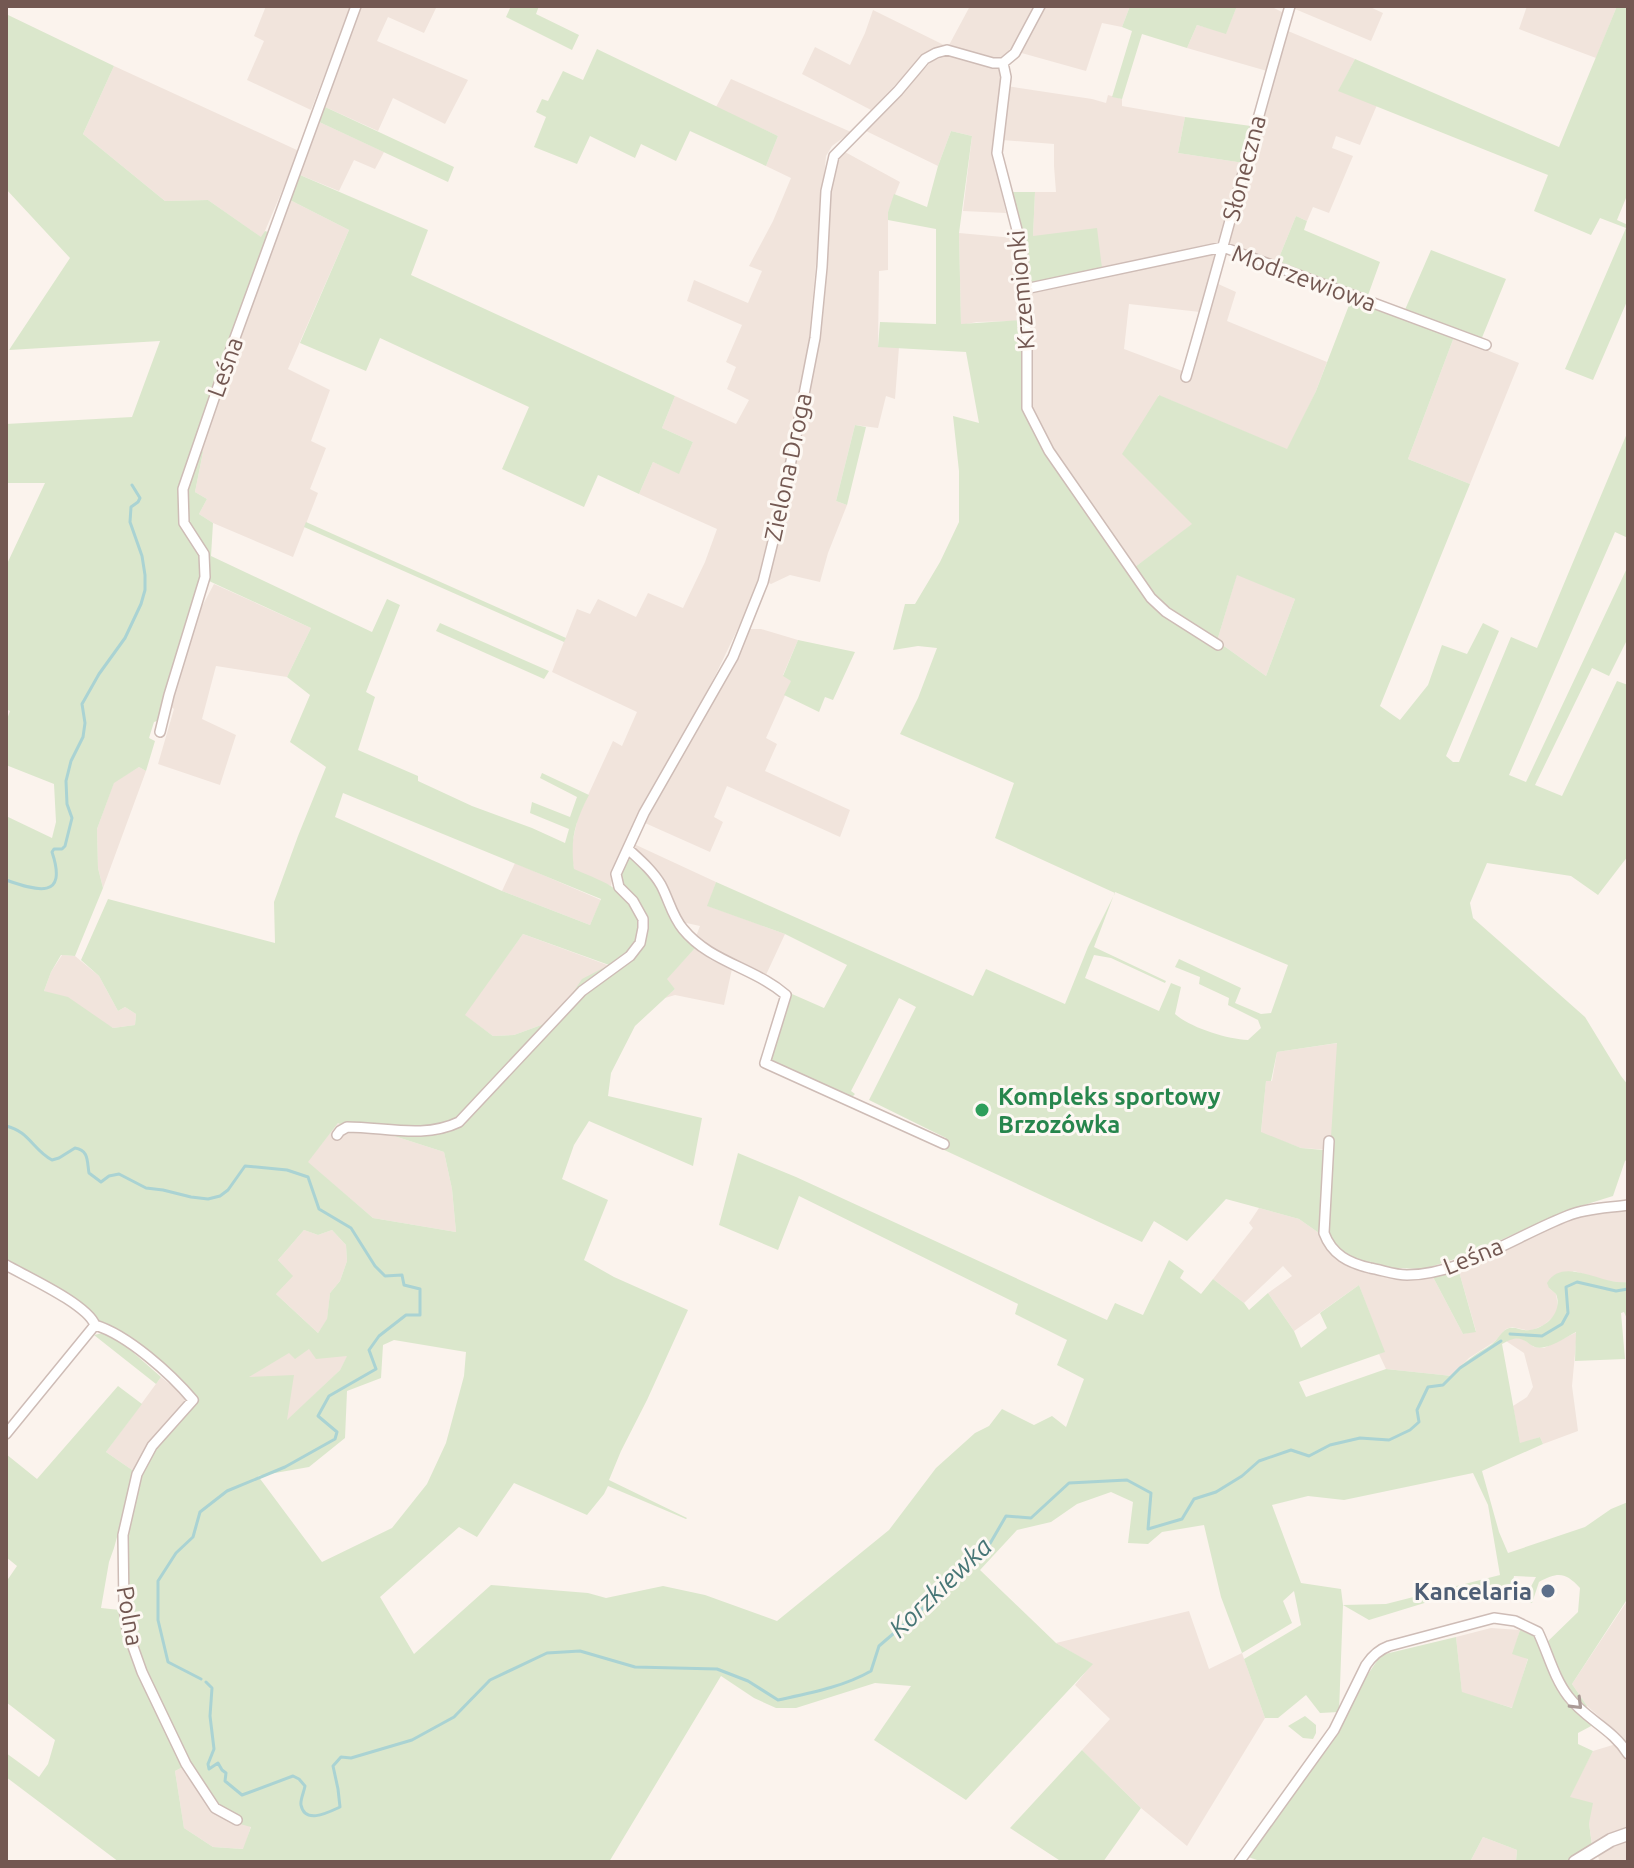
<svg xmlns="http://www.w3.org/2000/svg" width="1634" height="1868" font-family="Ubuntu,sans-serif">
<rect width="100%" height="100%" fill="#fbf3ed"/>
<path fill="#f1e4dc" d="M266 6 283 7 284 6H351L311 110 247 80 264 41 254 36Z
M361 6H437L424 33 388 17 377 41 468 80 445 124 393 98 378 131 323 106Z
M970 6H1035L1011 51 1003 59H990L949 48 925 54 871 110 802 74 815 47 850 65 865 33 873 10 948 47Z
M1044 6H1130L1122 27 1102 23 1086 71 1018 52Z
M1237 6H1270L1284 13 1267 71 1187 48 1197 25 1226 33Z
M1295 6H1368L1383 13 1371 41 1295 9Z
M1527 6H1617L1596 58 1519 29Z
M1288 31 1355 59 1339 90 1377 105 1360 145 1336 136 1332 148 1353 156 1329 213 1313 207 1307 221 1296 216 1276 265 1226 245Z
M950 55 999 68 1001 77 995 139V164L1006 213 963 211 972 136 951 131 938 166 864 130 932 61Z
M114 66 299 151 262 238 208 200 165 201 83 134Z
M731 79 851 132 832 146 826 156 809 339 792 434 771 528 753 597 716 674 640 816 614 870 611 886 574 870 571 849 578 817 613 741 622 746 637 712 552 672 577 609 590 614 598 599 636 617 648 593 683 608 705 562 717 529 639 494 653 462 679 473 693 442 662 428 675 396 736 424 749 400 727 389 736 367 726 362 742 325 687 301 694 280 748 303 762 271 749 266 773 221 791 178 766 166 778 136 716 107Z
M1007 86 1092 99 1106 103 1108 95 1122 99V106L1185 117 1178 153 1244 163 1219 246 1102 268 1033 236 1035 192H1056L1054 166V144L1002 140Z
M317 121 384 152 375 169 354 160 339 191 300 175Z
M845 152 900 182 888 212V270L879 271 878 346 899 347 895 399 886 396 878 428 855 425 836 501 847 505 828 553 820 582 790 575 771 584 767 582 826 267 832 180 836 162Z
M290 200 349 230 288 369 330 390 311 441 326 448 310 489 318 493 293 557 213 523 199 514 207 499 195 492 203 452 200 447Z
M959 233 1014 238 1021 294 1218 251 1200 312 1129 304 1124 349 1185 372 1182 380 1187 381 1216 283 1236 292 1227 321 1327 362 1316 391 1288 450 1158 395 1193 524 1127 573 1101 531 1038 441 1024 416 1022 321 977 322 961 325Z
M1454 337 1519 363 1470 484 1408 459Z
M1237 574 1295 599 1266 676 1217 641Z
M214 584 311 628 287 677 216 666 202 719 236 735 220 785 158 764 174 709 171 707 198 614Z
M750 629H761L798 640 783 675 792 680 766 738 777 744 765 771 850 810 840 837 727 786 714 817 723 822 710 852 645 823 733 664Z
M139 767 146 771 103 888 98 868 97 829 114 782Z
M634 844 716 882 708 906 785 934 765 977 716 954 695 939 700 926 682 922 666 885 653 866 636 852Z
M515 863 601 900 590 925 502 891Z
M523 934 610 966 560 1012 544 1024 514 1035 493 1036 464 1015Z
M696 947 711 960 732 969 724 1005 675 995 665 998 675 989 666 979Z
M62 955 75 956 99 976 118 1011 125 1007 136 1014 135 1025 113 1028 44 991 51 972Z
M1338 1043 1331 1150 1301 1148 1261 1133 1266 1080 1272 1081 1277 1052Z
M338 1123 349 1129 388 1134 444 1152 452 1189 456 1232 373 1218 307 1162Z
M1259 1208 1299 1219 1319 1233 1321 1240 1351 1268 1380 1276 1408 1279 1433 1277 1463 1334 1476 1331 1458 1268 1573 1217 1628 1210V1282L1623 1283 1603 1280 1574 1271 1549 1288 1556 1294 1558 1307 1555 1315 1544 1325 1530 1331 1512 1327 1506 1329 1494 1342 1469 1358 1452 1376 1386 1369 1379 1354 1384 1352 1359 1285 1294 1331 1268 1293 1292 1276 1283 1266 1244 1303 1213 1279 1253 1228 1249 1223Z
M304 1230 318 1235 332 1230 346 1245 347 1261 340 1281 330 1293 327 1320 318 1333 275 1293 292 1276 278 1260Z
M1577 1332 1572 1386 1578 1431 1543 1444 1540 1437 1520 1444 1513 1406 1527 1397 1533 1387 1524 1353 1506 1341 1511 1338H1521L1534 1347 1544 1348Z
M309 1349 348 1355 340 1370 287 1421 247 1377 289 1352Z
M161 1377 177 1390 187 1402 135 1472 106 1452Z
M1627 1601 1628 1602V1746L1618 1733 1587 1706 1572 1684Z
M1189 1611 1209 1669 1242 1653 1265 1718 1187 1846 1141 1808 1082 1750 1110 1719 1075 1685 1092 1664 1056 1643Z
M1491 1628 1520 1630 1513 1654 1528 1658 1513 1708 1462 1693 1456 1637Z
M1616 1744 1628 1762V1831L1592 1845 1589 1823 1569 1797 1593 1751Z
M183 1767 234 1822 251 1826 244 1849 213 1847 184 1828 175 1771Z
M1483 1837 1517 1850 1516 1862H1470Z
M1628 1841V1862H1600L1597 1854Z"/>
<path fill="#dbe7cc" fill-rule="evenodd" d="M511 6H539L536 14 579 35 572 50 506 17Z
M1130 6H1237L1226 34 1197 25 1187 48 1142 34 1122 99 1112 97 1132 31 1122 27Z
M1617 6H1628V193L1617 220 1628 225V299L1593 380 1565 369 1626 228 1600 218 1591 235 1534 211 1548 175 1338 91 1355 59 1559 147Z
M6 14 114 66 83 134 165 201 208 200 261 237 265 231 271 233 180 491 181 524 201 554 200 576 183 630 160 720 154 722 149 738 155 741 146 771 139 767 114 783 97 829 98 868 103 888 75 956 61 955 51 972 44 991 68 997 113 1028 135 1025 136 1014 125 1007 118 1011 99 976 81 960 108 899 275 943 274 902 298 836 326 767 290 742 310 695 287 677 311 628 209 581 210 556 187 522 186 488 200 447 203 452 195 492 207 499 199 514 213 523 211 556 372 632 387 599 400 605 366 692 375 697 358 750 418 776V781L472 806 532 828 565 843 569 829 530 813 532 802 570 817 577 797 540 778 542 773 589 795C575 822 570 839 574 869 608 884 628 888 640 926L645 917 621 885 618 876 624 860 631 859C663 880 658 901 677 928 682 935 690 941 696 947L667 979 675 989 635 1026 611 1073 608 1096 702 1118 693 1166 589 1121 574 1145 562 1179 608 1200 584 1260 614 1277 688 1310 647 1400 621 1451 609 1480 687 1518 686 1519 608 1486 604 1494 587 1515 514 1483 477 1537 459 1527 380 1597 414 1654 491 1585 588 1593 606 1598 663 1586 705 1595 777 1621 889 1530 936 1468 975 1433 989 1426 1002 1409 1034 1425 1052 1416 1066 1427 1084 1379 1057 1365 1067 1340 1015 1314 1018 1304 799 1196 778 1250 719 1225 738 1153 796 1177 1107 1320 1115 1303 1143 1315 1169 1260 1184 1271 1180 1278 1201 1294 1213 1279 1244 1303 1249 1310 1268 1293 1294 1331 1301 1348 1327 1328 1320 1313 1359 1285 1385 1352 1299 1382 1306 1397 1386 1369 1452 1376C1463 1361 1477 1354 1492 1344 1497 1340 1500 1334 1505 1330 1514 1324 1521 1332 1530 1330 1547 1328 1563 1311 1556 1294L1549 1288 1547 1283C1563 1255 1603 1286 1628 1282V1321L1624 1312 1621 1313 1625 1359 1575 1361 1576 1332C1566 1337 1555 1345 1545 1347 1525 1352 1528 1328 1502 1344L1520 1443 1540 1437 1543 1444 1482 1471 1499 1532 1508 1553 1585 1527 1611 1509 1628 1502V1602L1626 1601 1572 1684 1587 1706 1580 1715 1593 1725 1578 1733V1744L1593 1751 1570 1797 1593 1803 1589 1823 1592 1846 1566 1862H1516L1517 1850 1483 1837 1470 1862H1263L1248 1857 1333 1741 1366 1677 1381 1655 1456 1637 1462 1692 1512 1708 1528 1659 1512 1654 1520 1630 1536 1637 1543 1646 1578 1612 1580 1588C1565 1572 1558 1572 1539 1582L1532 1603 1524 1600 1536 1577 1514 1576 1511 1591 1482 1592 1470 1589 1369 1620 1343 1605 1339 1712 1320 1713 1306 1695 1278 1718H1265L1244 1659 1301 1625 1294 1591 1283 1601 1292 1623 1242 1653 1221 1597 1204 1525 1162 1532 1148 1544 1128 1543 1133 1502 1111 1492 1077 1504 1051 1522 1017 1530 980 1570 1056 1643 1093 1664 966 1800 874 1740 911 1686 875 1683 796 1708H776L754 1698 721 1676 609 1862H119L6 1777V1753L39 1777 48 1764 55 1740 6 1702V1582L17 1566 6 1557V1454L37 1479 118 1386 142 1404 106 1452 135 1472 114 1548 109 1562 101 1608 120 1610 183 1767 175 1771 184 1828 213 1847 243 1849 251 1827 240 1824 241 1818 216 1805 189 1761 164 1706 144 1669 130 1629 127 1608 125 1559 128 1527 144 1465 153 1451 197 1404 194 1394 113 1327 99 1322 89 1310 6 1260V816L52 838 56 822 54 784 6 765V722L10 711 6 709V566L45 483H6V424L132 417 160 341 9 350 70 258 6 189ZM343 793 601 899 590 925 502 891 335 817ZM523 934 609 965 582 979 560 1012 544 1024 514 1035 493 1036 465 1015ZM338 1123 349 1129 388 1134 444 1152 452 1189 456 1232 373 1218 308 1162ZM304 1230 318 1235 332 1230 346 1245 347 1261 340 1281 330 1293 327 1319 318 1333 276 1294 293 1276 278 1260ZM394 1340 466 1352 464 1376 446 1443 427 1484 392 1528 322 1562 258 1476 309 1467 345 1438 347 1391 381 1378 383 1345ZM309 1349 316 1359 347 1356 340 1370 287 1420 294 1375 249 1377 289 1353 295 1359ZM1473 1473 1488 1505 1500 1575 1386 1604 1343 1605 1341 1589 1301 1583 1272 1505 1308 1496 1344 1500Z
M597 49 778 136 766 166 690 131 676 161 641 144 635 158 590 136 577 164 534 147 546 117 536 112 542 99 548 101 563 71 583 80Z
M323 106 454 167 448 182 317 121Z
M1185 117 1251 126 1244 163 1178 153Z
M951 131 972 136 959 233 961 324 1022 320 1025 379V416L1038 441 1101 531 1127 573 1192 524 1122 454 1159 395 1287 449 1316 391 1351 300 1454 337 1408 459 1470 484 1380 706 1400 720 1428 685 1442 645 1467 654 1483 623 1499 631 1446 756 1453 762H1459L1511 637 1537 648 1628 431V538L1615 532 1509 775 1526 782 1628 566V638L1609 676 1592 668 1535 785 1562 796 1617 681 1628 685V856L1598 895 1571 876 1487 863 1470 903 1473 918 1585 1017 1621 1076 1628 1085V1159L1625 1161 1613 1196 1568 1210 1467 1255 1424 1269 1395 1268 1360 1262 1345 1255 1328 1239 1326 1215 1337 1043 1277 1052 1271 1081H1266L1261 1132 1301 1148 1323 1150 1319 1233 1299 1219 1226 1199 1187 1241 1154 1221 1142 1242 942 1149 946 1138 869 1100 916 1007 899 998 851 1091 855 1094 852 1097 771 1061 792 994 824 1008 847 965 785 934 707 906 716 882 973 996 986 969 1065 1004 1088 947 1115 893 995 838 1014 783 900 734 918 698 937 648 918 646 893 650 905 604H915L940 562 959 522V471L953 416 979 423 966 352 878 347 880 322 936 324V229L888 220V212L894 194 927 207 938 166ZM1237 575 1295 599 1266 676 1217 641ZM1115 892 1288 965 1271 1013 1261 1014 1235 1003 1241 988 1179 959 1175 967 1200 977 1199 984 1229 998 1228 1005 1258 1020 1261 1028 1248 1040C1227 1039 1191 1028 1175 1014L1181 987 1171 983 1159 1011 1085 978 1094 955 1111 958 1165 983 1166 981 1094 947Z
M300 175 428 230 411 275 675 396 662 428 693 442 679 474 653 462 639 494 598 475 584 507 502 469 529 407 380 338 366 371 300 343 349 230 290 200Z
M1010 192H1035L1033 236 1097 228 1102 268 1028 286Z
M1296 216 1307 221 1304 230 1380 262 1367 298 1276 265Z
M1431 250 1506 279 1481 340 1404 312Z
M855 425 866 427 847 505 836 501Z
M306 522 566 638 564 642 304 527Z
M440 623 549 671 544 679 436 631Z
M798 640 855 652 833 700 825 697 819 712 784 695 791 681 783 676Z
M1458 1268 1476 1332 1463 1334 1433 1277Z
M107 1332 118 1339 161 1377 156 1384 94 1335Z
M1305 1716 1316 1725V1733L1313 1739 1303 1738 1288 1726Z
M1082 1750 1141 1808 1103 1862H1062L1010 1828Z"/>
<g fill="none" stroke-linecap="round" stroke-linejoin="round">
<path stroke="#aad3d3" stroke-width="3" d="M6 880C37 891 68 900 52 852L54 849H62L65 846 72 818 67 804 66 781 71 761 83 737 85 723 82 704 99 674 125 638 141 604 145 590V575L142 556 130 522 131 507 138 502 140 498 132 485
M6 1126C29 1131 33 1150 52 1160L59 1158 75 1148C89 1150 87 1162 89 1173L101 1182 109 1176 119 1174 146 1188 163 1190 191 1197 208 1199 220 1196 228 1190 245 1166 287 1170 308 1177 319 1209 351 1228 375 1266 385 1276 402 1275 404 1285 420 1289V1315H406L379 1336 369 1350 376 1369 329 1396 318 1416 337 1432 335 1439 285 1467 227 1491 200 1512 193 1537 176 1553 158 1581V1620L168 1662 201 1679
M1510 1334 1542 1336 1562 1324 1568 1313 1566 1287 1577 1282 1616 1291 1628 1289
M206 1682 212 1688 210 1716 214 1749 208 1764 209 1769 218 1763 222 1770 226 1773 225 1781 242 1795 293 1776 299 1779 305 1786C304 1792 300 1800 301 1805 305 1825 329 1812 340 1807L338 1789 333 1766 341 1757 351 1758 412 1740 454 1717 490 1680 547 1653 580 1651 635 1667 717 1669 748 1681 778 1700C810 1693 843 1687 871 1671L879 1646 943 1591 988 1547 1006 1516 1031 1518 1069 1483 1127 1480 1151 1493 1148 1529 1182 1519 1194 1499 1216 1492 1242 1476 1259 1461 1291 1450 1309 1456 1330 1445 1360 1438 1389 1440 1410 1430 1419 1422 1417 1410 1428 1387 1443 1385 1460 1368 1501 1341"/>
<defs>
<path id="minor" d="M1003 63 1006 77 997 153 1022 249 1027 349V408L1049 451 1151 598 1166 612 1218 645
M1025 289 1223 247 1486 345
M1186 377C1222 254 1254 129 1290 6
M160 732 169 695 205 577 204 554 184 523 183 489 232 346 356 6
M628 849C640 860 653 871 661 885 669 900 672 916 683 929 705 956 737 964 766 981 773 985 780 990 786 995L765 1063 944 1144
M337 1135 340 1131 347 1127C385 1127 424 1139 459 1122L582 991 630 956 640 943 643 928V919L633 901 619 887 616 874 644 813 733 657 763 582 784 497 815 338 822 267 826 191 834 156 898 91 925 59 936 53 947 50 993 63H1003L1015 53 1040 6
M1329 1141 1324 1233C1332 1255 1349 1263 1370 1268 1382 1270 1395 1275 1407 1275 1460 1275 1518 1235 1567 1216 1586 1208 1608 1208 1628 1205
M6 1265C27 1277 87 1304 95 1325 128 1335 171 1374 193 1400L152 1446 137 1474 123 1535 124 1608 127 1630 142 1672 186 1764 215 1808 237 1820
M6 1434 95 1325
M1239 1862 1334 1730 1366 1665C1372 1656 1378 1650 1389 1646L1494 1618 1515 1621 1538 1632C1548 1653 1554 1678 1568 1696 1585 1719 1613 1729 1628 1754"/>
<path id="tertiary" d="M1575 1862 1611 1840 1628 1834"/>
</defs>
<use href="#minor" stroke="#cebcb6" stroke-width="12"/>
<use href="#tertiary" stroke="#cebcb6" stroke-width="15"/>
<use href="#minor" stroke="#fff" stroke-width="9"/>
<use href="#tertiary" stroke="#fff" stroke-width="12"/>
</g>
<defs><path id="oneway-chevron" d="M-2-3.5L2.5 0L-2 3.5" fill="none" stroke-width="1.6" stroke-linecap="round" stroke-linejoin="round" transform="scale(2)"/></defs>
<use stroke="#ab9b97" href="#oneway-chevron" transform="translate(1577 1704) rotate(45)"/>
<circle fill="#2e9e5b" stroke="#fdf8f3" stroke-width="3" cx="982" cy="1110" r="8"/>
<circle fill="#5c6f8a" stroke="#fdf8f3" stroke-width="3" cx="1548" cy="1591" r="8"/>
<g text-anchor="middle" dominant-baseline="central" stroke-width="6" stroke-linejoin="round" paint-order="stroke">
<g font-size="24" fill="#735852" stroke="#fdf8f3">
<text transform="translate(1244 168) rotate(-75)">Słoneczna</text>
<text transform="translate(1304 278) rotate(20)">Modrzewiowa</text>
<text transform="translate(1021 290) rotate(-95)">Krzemionki</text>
<text transform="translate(225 367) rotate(-70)">Leśna</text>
<text transform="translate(788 467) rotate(-78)">Zielona Droga</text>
<text transform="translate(1473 1256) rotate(-22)">Leśna</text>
<text transform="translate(130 1616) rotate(80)">Polna</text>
</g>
<g font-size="24" font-weight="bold" fill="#27864d" stroke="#fdf8f3" text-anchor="start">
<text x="998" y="1096">Kompleks sportowy<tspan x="998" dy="28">Brzozówka</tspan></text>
</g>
<g font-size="24" font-weight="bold" fill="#4e5e75" stroke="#fdf8f3" text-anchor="end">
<text x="1532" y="1591">Kancelaria</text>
</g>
<g font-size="26" font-style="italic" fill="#477676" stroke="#fdf8f3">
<text transform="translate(940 1587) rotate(-44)">Korzkiewka</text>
</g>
</g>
<rect width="1634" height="1868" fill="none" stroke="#735852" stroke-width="16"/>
</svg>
